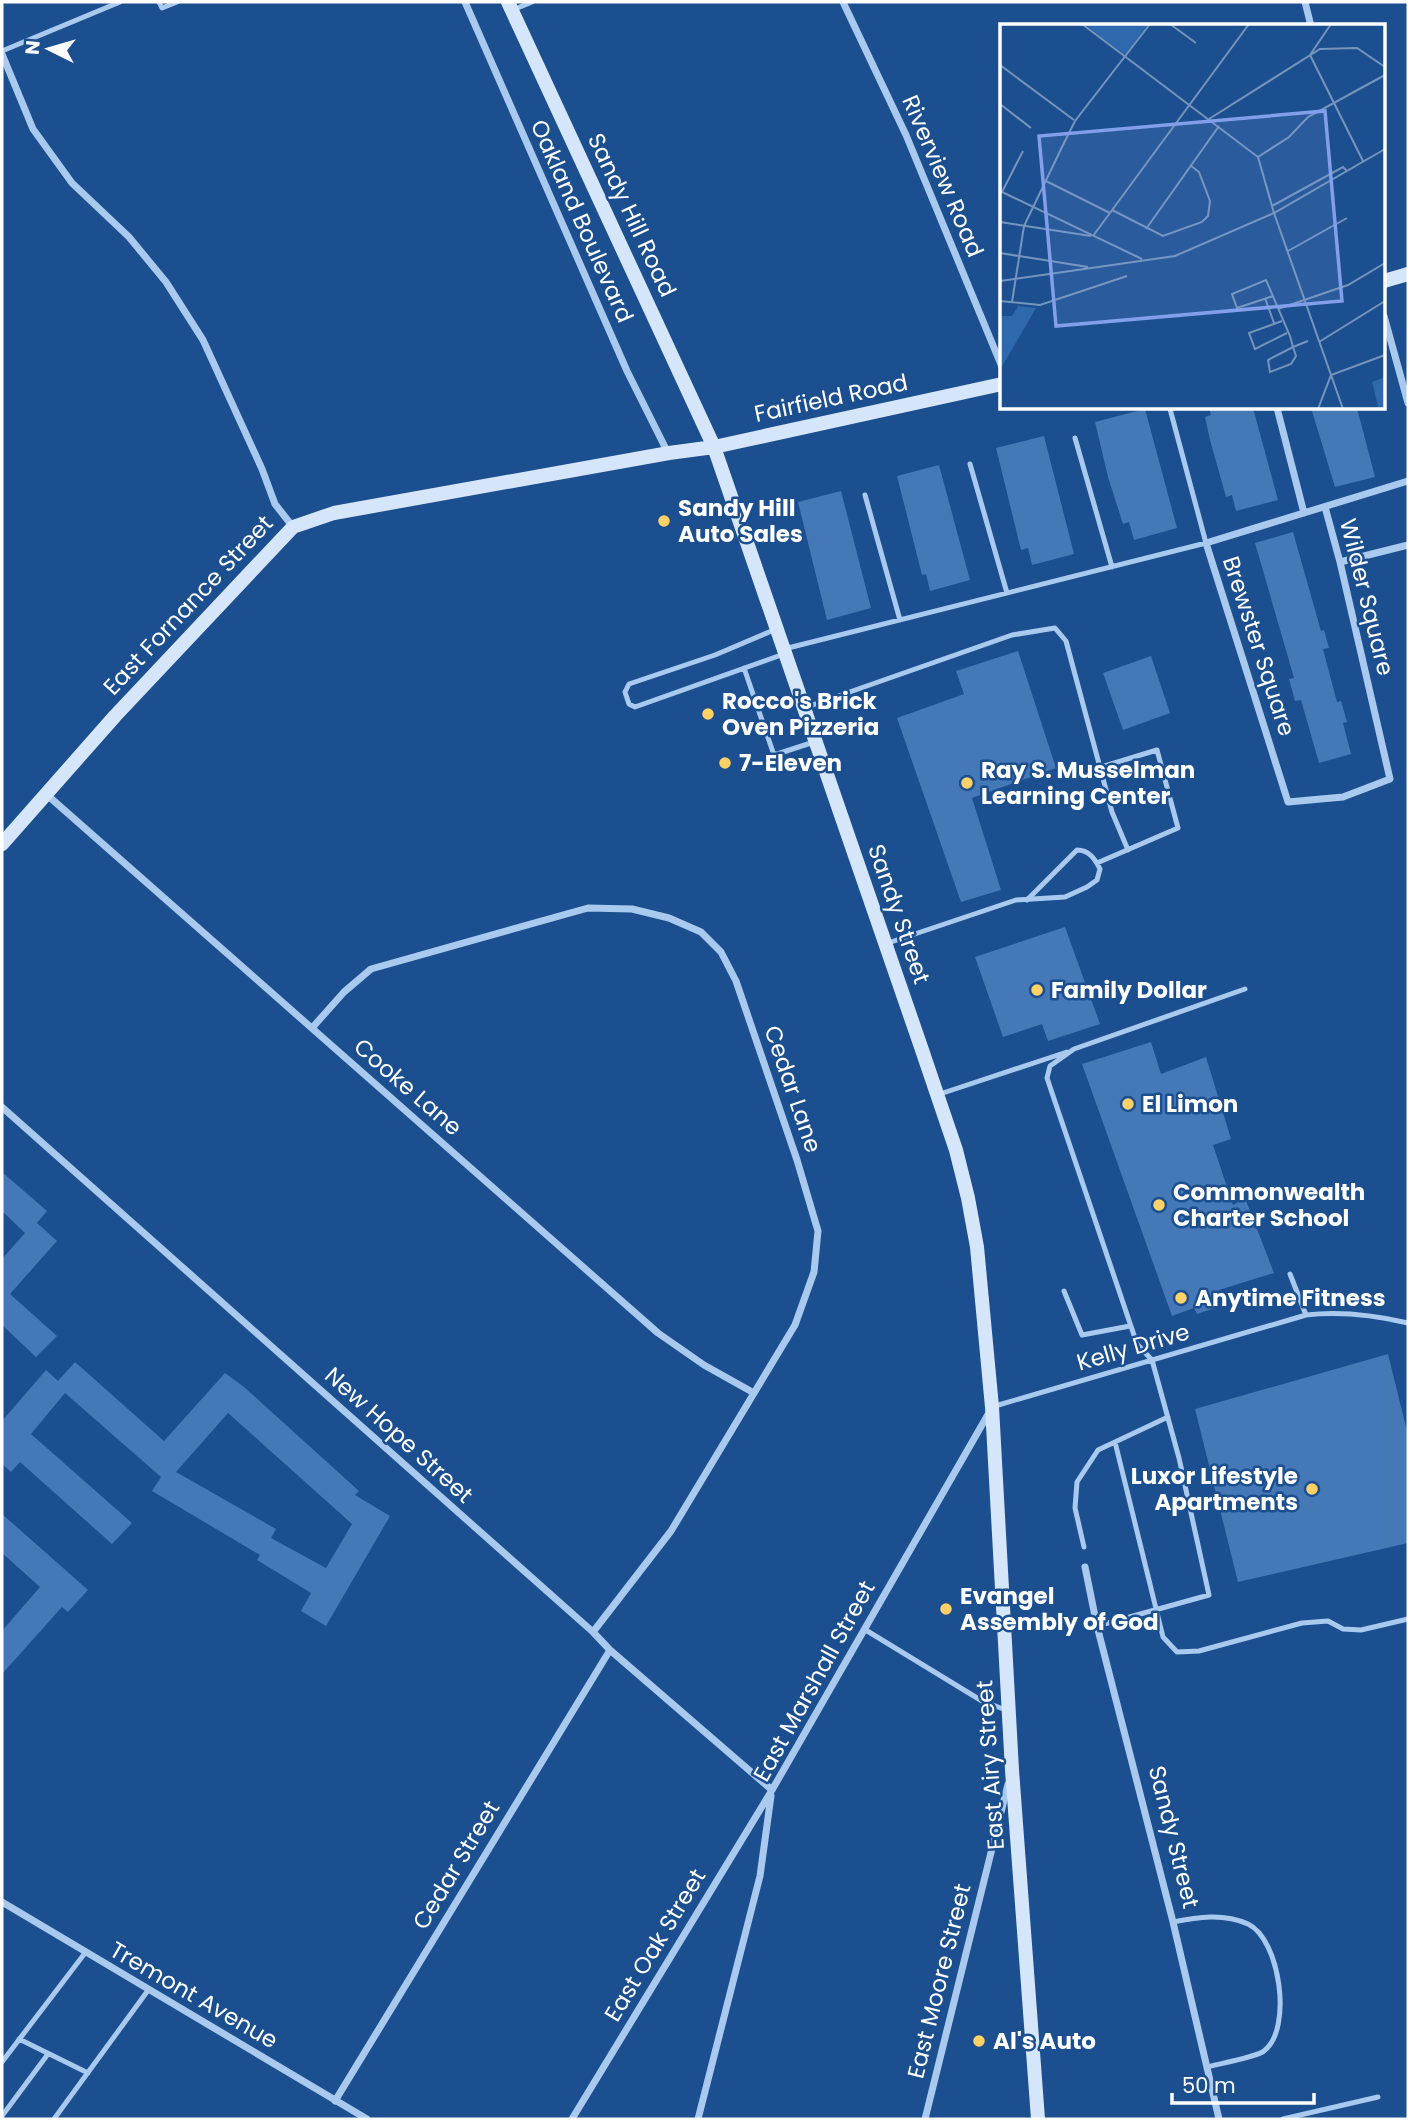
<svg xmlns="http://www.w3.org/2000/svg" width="1410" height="2121" font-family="Poppins,sans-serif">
<rect width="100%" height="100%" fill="#1b4f8f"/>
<path fill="#4478b7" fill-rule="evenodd" d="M1209 408H1253L1278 500 1236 511 1232 495 1226 497 1210 440 1205 417 1211 415Z
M1311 408H1357L1375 477 1335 487Z
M1145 409 1177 528 1134 540 1129 522 1123 524 1108 477 1095 422Z
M1044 436 1074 554 1032 565 1028 548 1021 550 996 448Z
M939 465 970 580 930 591 926 574 922 575 897 476Z
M841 491 871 608 827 620 798 502Z
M1293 532 1321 631 1324 630 1329 648 1323 649 1337 702 1341 701 1347 722 1343 723 1351 754 1319 763 1301 700 1295 701 1289 679 1294 678 1255 543Z
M1018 651 1056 768 972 798 1001 890 961 902 897 718 964 694 956 671Z
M1151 656 1170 713 1123 730 1103 673Z
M1065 927 1100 1024 1048 1041 1042 1024 1003 1037 975 957Z
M1151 1042 1161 1074 1206 1057 1231 1139 1213 1145 1233 1205 1245 1198 1274 1273 1219 1290 1221 1306 1197 1314 1194 1308 1172 1316 1082 1064Z
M2 1172 47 1211 37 1223 57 1241 10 1294 57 1336 36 1357 2 1325V1259L25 1233 2 1211Z
M1388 1354 1408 1435V1543L1238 1582 1195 1409Z
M75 1362 164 1441 225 1373 244 1387 359 1491 355 1495 390 1516 326 1626 301 1611 311 1593 257 1560 260 1555 152 1491 161 1477 65 1393 31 1434 132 1523 112 1544 20 1462 11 1472 2 1464V1421L46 1370 58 1381ZM228 1413 352 1524 326 1568 271 1538 276 1529 176 1472Z
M2 1514 88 1590 68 1612 62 1607 2 1674V1631L40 1587 2 1553Z"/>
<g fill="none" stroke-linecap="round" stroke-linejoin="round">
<path stroke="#a9c9ee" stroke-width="5" d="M159 2 162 8 177 2
M515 9 532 2
M2 51 120 2
M1075 438 1112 567
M970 464 1007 593
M865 495 900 620
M774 630 715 655 629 684 625 692 629 704 635 707 784 654
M784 649 1206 543 1170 409
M744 668 774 755 814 742
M807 707 1012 635 1055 628 1066 641 1112 812 1128 850
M1097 863 1178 828 1157 750 1101 767
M885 944 1016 900 1065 897 1087 887 1097 880 1100 869C1095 859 1089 850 1077 850L1027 900
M940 1094 1067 1052
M1290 1274 1306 1315
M1064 1291 1082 1335 1130 1326
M995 1406 1306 1315C1341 1311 1374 1315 1408 1323
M1115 1442 1163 1637 1177 1652 1199 1651 1302 1623 1328 1621 1343 1629 1361 1630 1408 1619
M1084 1547 1075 1508 1077 1482 1098 1450 1168 1417
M1097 1626 1209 1595 1179 1458 1152 1360 1137 1344 1047 1078 1050 1066 1074 1049 1245 989
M864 1629 982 1701 1006 1710
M1173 1922C1197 1917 1224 1913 1248 1924 1280 1939 1293 2029 1264 2051 1257 2057 1218 2064 1207 2067
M19 2039 88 2073
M2 2062 85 1953
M2 2116 48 2054
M54 2119 149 1989
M1283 2119 1378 2097"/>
<path stroke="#a9c9ee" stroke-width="7" d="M465 2 627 371 668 453
M843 2 906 135 1002 367
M1305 2 1311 26
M2 54 33 129 72 183 129 237 166 282 203 340 262 469 275 504 293 527
M1384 316 1408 403
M1277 408 1304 513
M1325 507 1340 562 1390 779 1343 797 1288 802 1206 543 1408 481
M1340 562 1408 545
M46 794 658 1333 704 1365 754 1393
M312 1028 344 992 371 969 588 908 632 909 669 918 701 932 721 952 736 981 797 1160 818 1231 814 1272 795 1325 671 1531 593 1632
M2 1107 593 1632 610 1650 772 1790
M1085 1567 1097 1626 1173 1922 1219 2119
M2 1902 367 2119
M335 2101 610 1650
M572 2119 772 1790 990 1411
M698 2119 760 1876 771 1796
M925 2119 1008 1784"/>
<path stroke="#d6e6fa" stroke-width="14" d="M508 2 714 447 921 1047 956 1150 968 1198 977 1247 992 1407 1012 1770 1038 2119
M1384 281 1408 274
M2 844 115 716 293 527 334 513 669 453 714 447 1002 384"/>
</g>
<g fill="#ffd166" stroke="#1b4f8f" stroke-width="2.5">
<circle cx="664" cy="521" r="7"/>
<circle cx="708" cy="714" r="7"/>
<circle cx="725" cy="763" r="7"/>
<circle cx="967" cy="783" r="7"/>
<circle cx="1037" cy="990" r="7"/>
<circle cx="1128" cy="1104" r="7"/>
<circle cx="1159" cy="1205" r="7"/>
<circle cx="1181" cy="1298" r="7"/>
<circle cx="1312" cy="1489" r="7"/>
<circle cx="946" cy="1609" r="7"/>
<circle cx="979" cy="2041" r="7"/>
</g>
<g text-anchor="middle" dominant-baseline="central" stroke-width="5" stroke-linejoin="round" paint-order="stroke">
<g font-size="23" fill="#fff" stroke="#1b4f8f">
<text transform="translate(943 176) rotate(67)">Riverview Road</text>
<text transform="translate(632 215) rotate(65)">Sandy Hill Road</text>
<text transform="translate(582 221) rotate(66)">Oakland Boulevard</text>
<text transform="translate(831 398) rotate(-12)">Fairfield Road</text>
<text transform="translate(1367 597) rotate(76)">Wilder Square</text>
<text transform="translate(188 605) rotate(-47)">East Fornance Street</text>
<text transform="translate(1259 646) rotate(72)">Brewster Square</text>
<text transform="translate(899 914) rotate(71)">Sandy Street</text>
<text transform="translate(408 1087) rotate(41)">Cooke Lane</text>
<text transform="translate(793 1089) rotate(71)">Cedar Lane</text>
<text transform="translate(1133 1347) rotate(-16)">Kelly Drive</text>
<text transform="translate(399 1435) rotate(42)">New Hope Street</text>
<text transform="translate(814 1681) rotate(-61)">East Marshall Street</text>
<text transform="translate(990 1765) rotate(-94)">East Airy Street</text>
<text transform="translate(1174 1837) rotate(76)">Sandy Street</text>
<text transform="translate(456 1865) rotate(-59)">Cedar Street</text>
<text transform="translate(655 1945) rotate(-59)">East Oak Street</text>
<text transform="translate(939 1981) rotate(-76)">East Moore Street</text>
<text transform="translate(194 1995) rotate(30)">Tremont Avenue</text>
</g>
<g font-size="23" font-weight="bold" fill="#fff" stroke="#1b4f8f" text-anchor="start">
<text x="678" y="508">Sandy Hill<tspan x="678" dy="26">Auto Sales</tspan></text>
<text x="722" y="701">Rocco's Brick<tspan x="722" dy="26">Oven Pizzeria</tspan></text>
<text x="739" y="763">7-Eleven</text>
<text x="981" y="770">Ray S. Musselman<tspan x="981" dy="26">Learning Center</tspan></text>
<text x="1051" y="990">Family Dollar</text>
<text x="1142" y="1104">El Limon</text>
<text x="1173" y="1192">Commonwealth<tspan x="1173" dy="26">Charter School</tspan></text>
<text x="1195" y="1298">Anytime Fitness</text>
<text x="1298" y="1476" text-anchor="end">Luxor Lifestyle<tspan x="1298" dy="26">Apartments</tspan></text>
<text x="960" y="1596">Evangel<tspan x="960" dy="26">Assembly of God</tspan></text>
<text x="993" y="2041">Al's Auto</text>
</g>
</g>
<g transform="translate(1000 24)">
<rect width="385" height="385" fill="#1b4f8f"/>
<path d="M84 0H148L125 31ZM18 282 36 284 0 346V292H12ZM385 353V385H373L378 382 372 358Z" fill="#2e69ad"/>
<path fill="none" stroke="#7695bc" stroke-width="2" d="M82 0 258 133 274 189M170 0 196 19M331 0 310 31 363 137M0 41 74 96M0 80 31 104M209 95 320 25 357 24 385 43M258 133 289 113 308 93 385 51M46 157 110 189M0 167 142 235M2 168 23 127M272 182 343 143 347 147M112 186 163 212 202 198 208 192 210 177 199 148 190 141M274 189 343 385M0 198 91 212M146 205 219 102M93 212 249 0M288 227 347 194M0 229 88 243M0 257 175 232 274 189 385 125M273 272 237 284 232 270 266 256 290 312 293 323 296 332 291 340 270 348 268 336 293 323 308 317M265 274 274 299M0 277 40 281 127 252M12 278 24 202 63 121 75 97 150 0M278 285 348 261 385 239M282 297 249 309 255 325 287 309M319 318 385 277M318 385 331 351 385 331"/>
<path fill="#839eea" fill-opacity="0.15" stroke="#839eea" stroke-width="3.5" d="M325 87 342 277 56 302 39 112Z"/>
<rect width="385" height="385" fill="none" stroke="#fff" stroke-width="3.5"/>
</g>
<rect width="1410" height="2121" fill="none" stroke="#ffffff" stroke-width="7"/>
<g transform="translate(49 49) rotate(275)" stroke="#1b4f8f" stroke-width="5" paint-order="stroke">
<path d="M0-5L12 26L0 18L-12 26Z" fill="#ffffff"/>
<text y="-10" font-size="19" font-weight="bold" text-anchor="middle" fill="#ffffff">N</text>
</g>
<path d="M1172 2093v10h142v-10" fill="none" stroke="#ffffff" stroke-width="3.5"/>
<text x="1182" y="2093" font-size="21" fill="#ffffff" stroke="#1b4f8f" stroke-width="5" paint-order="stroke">50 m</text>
</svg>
